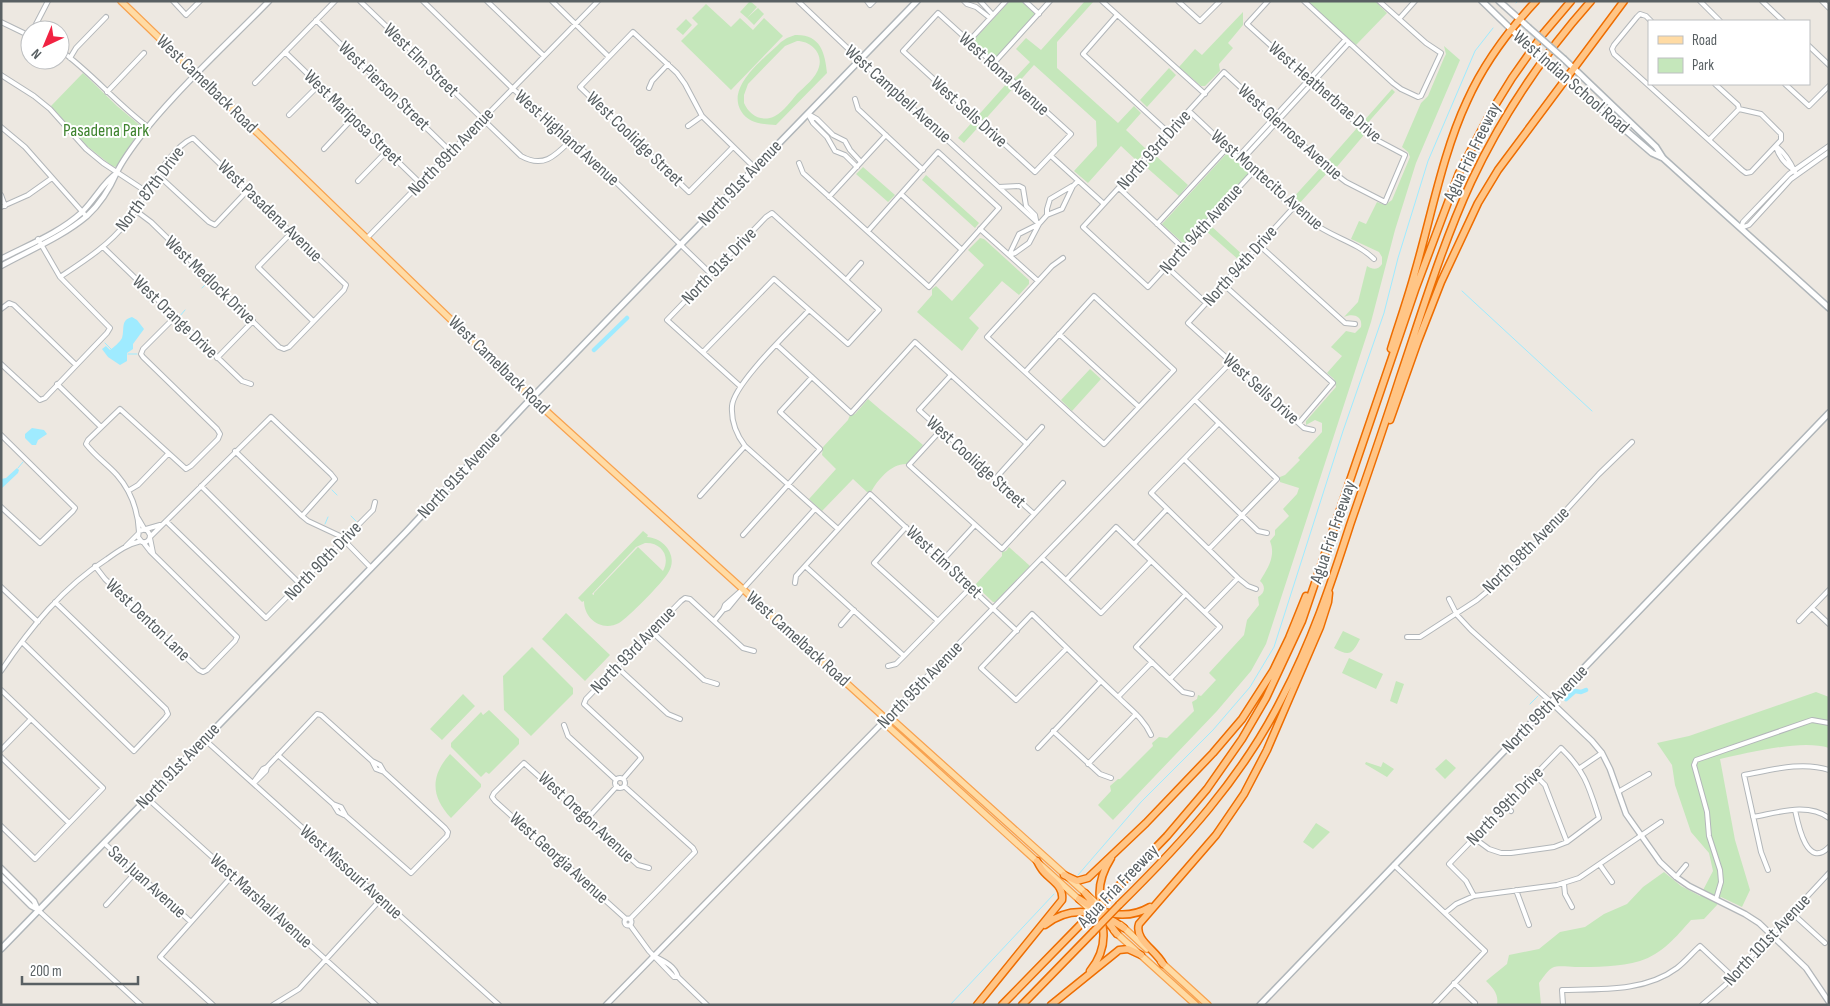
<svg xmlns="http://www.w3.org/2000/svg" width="1830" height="1006" font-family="'Sofia Sans Condensed',sans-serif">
<rect width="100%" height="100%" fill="#ede8e1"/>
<path fill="#c5e7bb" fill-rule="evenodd" d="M750 1 757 7 747 18 740 12Z
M1010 1H1021L1035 14 994 60 973 41Z
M1085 1H1094L1057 42V68L1118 123 1134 106 1141 113 1126 130 1147 150 1137 161 1121 146 1088 183 1074 171 1097 146 1096 121 1034 65 964 143 958 138 1008 82 1016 77 1030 62 1016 49 1026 38 1041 50Z
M1307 1H1375L1387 13 1356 45Z
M706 4 731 27 740 18 753 30 764 18 783 36 731 90 681 41 698 24 692 18Z
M758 8 764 14 754 25 747 18Z
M1243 12V25L1228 43 1233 48 1219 64 1220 71 1205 86H1201L1179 67 1195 49 1202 55Z
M686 19 692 25 683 35 676 29Z
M795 35C820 34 825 52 827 73L776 125C762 124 749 124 741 111 726 86 765 58 781 42L787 38ZM797 41C811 41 823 53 819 67 816 78 805 86 797 94 791 101 784 111 775 116 762 123 749 115 744 103V95L748 84 785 46Z
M1444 46 1460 60 1416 163 1395 230 1371 322 1266 644 1251 671 1217 711 1113 820 1098 805 1111 791 1110 786 1118 779H1120L1153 746 1152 743 1159 737 1167 738 1194 711 1192 702 1197 699 1198 695 1201 696 1216 680 1209 673 1244 635 1247 620 1259 605 1258 597C1265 593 1266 586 1260 581 1268 568 1276 556 1270 541L1275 535V530L1289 516 1283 509 1297 494 1299 488 1280 482V477L1285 475 1300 460 1298 458 1322 432V423L1315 420 1306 425V421L1336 387 1334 379 1327 373 1342 356 1331 347 1346 331 1355 333 1361 327C1363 316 1353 313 1344 317L1358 302 1367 266C1373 270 1378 270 1382 264V257L1379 252 1351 239 1359 221 1366 224 1377 202 1385 205 1392 200 1410 157 1408 152 1402 147 1421 103 1428 96 1444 58 1446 54Z
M1169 68 1176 75 1147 107 1140 100Z
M83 73 117 106 142 127 116 167 112 166 87 146 51 106Z
M1392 89 1395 92 1365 126 1362 123Z
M1357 128 1364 135 1335 169 1327 162Z
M1228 152 1250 172 1184 244 1162 224Z
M1155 155 1188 185 1179 196 1145 166Z
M1322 166 1328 172 1297 206 1291 200Z
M863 167 895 195 888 202 856 174Z
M926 175 979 223 975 228 922 180Z
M1210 225 1244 256 1240 261 1206 231Z
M980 238 984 239 1029 280V284L1019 295 1002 281 969 318 979 328 962 351 917 312 932 295V289L936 286 952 301 984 265 968 250Z
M1090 369 1101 379 1072 411 1061 400Z
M868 399C886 415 905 429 923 445L907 464C892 463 878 479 871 492H867L853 479 822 511 809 499 836 469 822 455 823 447 848 420 850 415 855 414Z
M643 531 648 535 647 537C664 538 679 556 668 573 663 582 628 618 619 623 602 632 584 619 584 601L582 602 578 598ZM645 543C661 542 671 556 663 571L638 547 594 593V595L592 594 636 547Z
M1009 547 1030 566 995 602H993L975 585 1002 556V552L1006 551Z
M566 613 610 655 585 681 542 639Z
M1343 631 1360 639C1352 654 1350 657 1334 648Z
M532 647 573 688V694L531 736 504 710 503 676Z
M1349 658 1383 674 1376 689 1342 673Z
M1396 681 1404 684 1397 704 1390 701Z
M1816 692 1829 697V748C1801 739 1749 753 1720 759L1735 840 1750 890 1742 907 1721 897 1717 905 1704 919 1691 920C1676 937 1662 954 1640 961 1620 967 1595 967 1575 967 1568 967 1558 965 1552 968 1547 971 1542 979 1539 983L1541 1005H1497C1499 994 1493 988 1486 981L1507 964 1509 955 1539 949 1560 932 1585 927 1604 914 1627 904 1643 887 1664 872 1681 886 1700 896 1713 871 1709 853 1691 832 1675 785 1672 765 1657 743 1689 736Z
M463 694 475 706 442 740 430 729Z
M489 710 519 739V744L489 774 486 772 481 777 451 747V743L481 712 483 715Z
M450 754 481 784V787L451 818C431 797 430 776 450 754Z
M1446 759 1456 768 1445 779 1435 769Z
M1366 762 1381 767 1383 762 1394 769 1387 777 1365 764Z
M1316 823 1330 832 1313 849 1303 842Z"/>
<path fill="#9febff" d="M132 317 137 320 144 329 133 344V349L127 353V361L120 365 108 357 102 349 106 346 110 350C114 347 120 342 122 338 125 329 120 320 132 317Z
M32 428 44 430 47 434 38 440 36 445H32L25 438V434Z
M17 468 19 470 18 473 1 489V479L6 478Z"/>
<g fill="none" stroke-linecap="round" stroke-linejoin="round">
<path stroke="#9febff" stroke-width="1" d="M1516 3 1518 1
M202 288 207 283
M1462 291 1592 411
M180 316 185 310
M105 343 111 349
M128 354H137
M18 468 23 462
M332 490 337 495
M351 516 356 521
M325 524 328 517
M1530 704 1538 696
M1078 875 1141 802 1213 730 1250 687 1274 647 1343 431 1384 313 1398 258 1428 161 1475 51 1493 28
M950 1005 1054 894"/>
<path stroke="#9febff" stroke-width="4.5" d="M594 350 627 318
M1566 699 1575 691 1581 692 1586 690"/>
<defs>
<path id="minor" d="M173 1 186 15 200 1
M360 1 521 156C544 169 556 155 571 140
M423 1 513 89 566 134 711 274
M487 1 544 56
M552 1 609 57
M798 1 860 60 1039 224
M867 1 870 5 874 1
M964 1 967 4 976 7 990 18
M980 1 993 15
M1025 1 1039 14
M1102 1 1205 94
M1178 1 1200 21 1220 1
M1304 1 1393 83 1401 89 1418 97 1421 96 1441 53 1426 43 1379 1
M1700 1 1720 21
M1762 1 1783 21
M1822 1 1829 8
M938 13 1071 134 1035 172 903 51Z
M1117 15 1083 54 1169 133
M1399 19 1415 1
M316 20 451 152
M1651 21 1646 16 1640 14 1637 17 1614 45 1612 49 1614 54 1742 170 1746 173 1751 172 1781 140V134L1761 114 1739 109 1738 105 1715 84
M1 22 30 36
M33 30 48 1
M969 41 1006 1
M1809 46 1829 65
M60 50C92 73 117 104 148 127
M285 52 420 183
M70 58 76 48 106 17
M993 64 1050 1
M1 75 34 96 50 109 86 149 103 163 147 192
M255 83 335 1
M1785 84 1809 106 1829 86
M649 88 652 81 668 64
M107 92 144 53
M855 99 858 109 923 170
M1189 111C1229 148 1268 189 1312 222 1331 237 1357 242 1374 259
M808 114 813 123 827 137 835 151 845 155 857 167
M289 115 319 85
M810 115 817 119 833 135 845 141 850 150 861 162
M688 126 702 116
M1 127 25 147 86 216
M1709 140 1739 109
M1776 146C1785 153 1790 161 1795 172
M733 147 689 192 580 87 633 32 677 73 685 84 702 116 755 168
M1776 147C1779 157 1785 164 1794 170
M324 149 353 118
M1051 156 1104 204
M1238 157 1345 40
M1242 160 1349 43
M799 163 803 173 929 287 999 208 938 152 868 231
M1254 171 1148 287 1083 227 1224 72 1329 169 1346 182 1385 202 1405 155 1373 138 1247 24 1268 1
M158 175 209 222 215 225 248 190
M358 181 387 151
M999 187 1019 186 1023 188 1026 206 1035 215 1036 220
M1119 188 1183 248
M901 194 962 250
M1 195 5 206
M829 197 886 135
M1 207 28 195 52 178
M1293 208 1188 323 1304 428 1313 430
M1047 215V209L1050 199 1072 186
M1157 224 1228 147
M1741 228 1743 222 1789 174 1829 146
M1741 228 1749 225 1791 179 1829 152
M980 229 1038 281
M292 232 258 267 313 321
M367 238 598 1
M1259 245 1345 323 1355 324
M103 247 242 381 251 384
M1009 255 1015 253 1029 243 1039 224 1047 215 1062 209 1073 186 1078 181
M1009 255 1019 234 1039 224
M1167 267 1206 303
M60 277C84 261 108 246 126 223 145 200 166 150 193 138L346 285 344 290 289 347 284 349 279 347 151 222 135 210
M846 280 861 263
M1223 284 1333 383 1299 423
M1 309 9 303 14 305 76 365
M809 310C792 329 734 383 732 406 731 421 736 434 745 446L838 529
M1059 334 1139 407
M777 345 851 413 915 342 1027 444
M703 352 774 279 848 344 879 310 772 213 766 217 667 320 740 386
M217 358 253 321
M1 364 40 400 45 398 107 333 110 328 60 277 38 239
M1025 372 1094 296 1174 370 1104 444C1065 409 1026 373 987 337L1052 266 1063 258
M951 375 919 410 1034 514
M57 384 101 427
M1195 400 1277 479 1209 549
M1219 423 1151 493 1238 578 1248 586 1256 589
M941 430 909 465 1002 549 1063 483
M1 435 75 508 73 511 40 543 1 507
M235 451 302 516 308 521 340 536 371 568
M1184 459 1258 531 1267 533
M995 479 1042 427
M201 486 300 584
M128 491 138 485 168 454
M700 496 745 446
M138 518 145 530
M166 521 266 618 373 510 375 502
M906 527 874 563 938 621
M147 530 150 535C150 540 147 543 142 542L138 537 139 531 160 525
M139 532C138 511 131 491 117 475 107 464 95 456 86 444L88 440 120 409 186 469 191 466 218 439 220 434 217 429 143 357 141 354 143 349 175 317
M743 535 820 449 780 412 812 377
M150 537 271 417 331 474 335 479 302 516
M150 538 153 553
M1134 544 1167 509
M126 546 138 534
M1042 558 1101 613 1151 561
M942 561 975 525
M95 566 105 579 199 670 203 672 207 670 235 641 237 637 150 551 143 542
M805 566 904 656
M1066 580 1116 527 1220 627 1170 679
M795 583 796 576 805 566 870 494 1017 631
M1 587 38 622
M1186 594 1136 647 1183 692 1192 694
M1449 599 1457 615 1471 630 1551 702
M1812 608 1829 624
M723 610 728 608 742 591
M1205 612 1238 578
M714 621 723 610 725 605 743 589 815 509
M1799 621 1829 590
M841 625 854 610
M651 631 704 680 717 684
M1407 637H1420L1477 600 1508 574 1599 474 1632 442
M22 642 134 751 165 718 168 714 166 709 55 602
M1067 648 1016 700 981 668 1032 614C1061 642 1089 670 1118 697 1130 709 1144 719 1151 735
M888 666 896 664 904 656 971 587
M617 667 668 714 680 719
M1 671C30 628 63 587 107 559 118 551 128 544 141 541
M1 690 103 788 35 859 1 826
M1118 697 1152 662
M886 719 1231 362
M564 725 568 736 616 780
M1053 731 1100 774 1111 778
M204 739 499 1005
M1038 748 1101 681
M1 750 31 719
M278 755 333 804 338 812 344 815
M1 757 69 823
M1088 764 1136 714
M1580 768 1602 753
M1535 775 1545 785 1567 842
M615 783a5 5 0 1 1 10 0a5 5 0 1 1-10 0Z
M623 779 641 758 639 755 584 704 586 699 681 601 685 598 690 599 743 648 754 651
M255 782 266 771 267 767
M253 783 263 769 267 767 317 714 321 715 372 761 376 769 384 772
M624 786 693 848 695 852 630 919
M1618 792 1649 774
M147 798 376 1005
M333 804 341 807 346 816 411 873 447 836 448 832 445 828 384 772 380 765 372 761
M1505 806 1511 811
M1795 810C1798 824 1807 870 1829 847
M1753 817C1777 813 1807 802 1829 818
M587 819 617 786
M1474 838 1489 849 1501 853H1511L1554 847 1567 842 1599 818C1589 787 1585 771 1561 748 1523 787 1486 826 1449 864L1466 881 1474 896
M104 843 191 922
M1394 865 1485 951 1434 1005
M1600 865 1612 882
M1768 870 1761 852 1744 775C1771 770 1802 761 1829 770
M1676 877 1686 865
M1564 884 1565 894 1572 907
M1516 890 1529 925
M1716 899 1721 882 1720 870 1709 836 1707 812 1694 765 1696 760 1812 720 1829 723
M106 905 136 872
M38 910 141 1005
M1445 913 1456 904 1474 896 1557 885 1579 878 1661 822
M1792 913 1825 943
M624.5 922a3.5 3.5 0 1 1 7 0a3.5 3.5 0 1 1-7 0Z
M626 919 495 801 492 797 494 793 524 763 638 865 649 868
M630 925 649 951 674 977H678
M654 956C664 961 675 966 678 977L707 1005
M1454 983 1475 1003
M213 1005 160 957 232 876
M273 1005 299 989 381 899
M1563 1005 1562 990C1600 989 1645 992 1677 968 1686 961 1692 953 1700 946L1733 977
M1702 1005 1725 985 1829 873"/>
<path id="tertiary" d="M1 259C28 245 59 233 81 213 94 201 104 181 117 173
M1 266C30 250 62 237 87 216 100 204 110 188 117 172 124 157 137 141 147 128 184 83 228 43 269 1
M1551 702 1592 741 1602 753 1610 769 1626 814 1660 862 1676 877 1689 886 1745 914 1759 923 1806 968 1829 1002
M1 868 34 901 38 910
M1 876 31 906 37 909
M606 1005 886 719"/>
<path id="secondary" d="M1482 1 1519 37
M1499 1 1528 27
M1564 59 1656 147 1663 158 1829 308
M1558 72 1652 153 1663 158
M1 949 407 531 526 404 917 1
M1260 1005 1829 413"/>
<path id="primary" d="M121 1 532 398 886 719 895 722 1103 909
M886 719 890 728 1096 915
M1121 925 1147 949
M1114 931 1196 1005
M1161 962 1208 1005"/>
<path id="motorway" d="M1391 349C1399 323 1408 298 1415 272 1431 217 1443 152 1467 101 1484 63 1508 31 1536 1
M1390 420 1418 341 1441 282 1478 203 1498 170 1624 1
M1111 858C1094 885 1096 909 1117 934
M1064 875 1077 881 1088 878 1146 823 1213 753 1242 719 1273 671 1289 638 1306 596
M1085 893C1106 916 1111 945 1090 971
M1109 896 1167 836 1207 789 1242 739 1266 698 1302 621 1415 290 1459 173 1491 112 1512 78 1543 34 1571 1
M1079 899C1100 914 1126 921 1150 907
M1119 905C1182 843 1242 778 1282 698 1311 643 1331 584 1350 525 1367 476 1384 427 1400 377 1422 312 1442 245 1471 182 1502 116 1542 56 1591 1
M1045 925C1070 905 1100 910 1124 928
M1163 964C1156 950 1134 940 1139 924L1216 835 1244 794 1267 750 1320 627 1328 602 1329 593
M977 1005 1062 900C1064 886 1052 881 1044 872 1041 869 1039 865 1037 861
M1002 1005 1083 922
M1022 1005 1093 932
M1051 1005 1119 950 1128 949 1141 955"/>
</defs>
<use href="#minor" stroke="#b2b6b9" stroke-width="6"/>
<use href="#tertiary" stroke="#b2b6b9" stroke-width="7"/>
<use href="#secondary" stroke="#b0b6ba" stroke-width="8"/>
<use href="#primary" stroke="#f8a24f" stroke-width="8"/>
<use href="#motorway" stroke="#ee6d00" stroke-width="9"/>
<use href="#minor" stroke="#fff" stroke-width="4"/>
<use href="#tertiary" stroke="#fff" stroke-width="4.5"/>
<use href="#secondary" stroke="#fff" stroke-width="5"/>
<use href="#primary" stroke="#ffdba4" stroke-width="5.5"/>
<use href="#motorway" stroke="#ffc586" stroke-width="6"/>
<defs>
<path id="secondary-bridge" d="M1528 27 1564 59
M1519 37 1558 72"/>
<path id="motorway-bridge" d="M1083 922 1109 896
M1093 932 1119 905"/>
</defs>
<use href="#secondary-bridge" stroke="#b0b6ba" stroke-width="8" stroke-linecap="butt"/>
<use href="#motorway-bridge" stroke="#ee6d00" stroke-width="9" stroke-linecap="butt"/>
<use href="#secondary-bridge" stroke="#fff" stroke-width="5"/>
<use href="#motorway-bridge" stroke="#ffc586" stroke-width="6"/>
</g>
<g text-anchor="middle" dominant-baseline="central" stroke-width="4" stroke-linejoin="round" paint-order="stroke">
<g font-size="18" fill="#596063" stroke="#fff">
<text transform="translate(421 60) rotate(44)">West Elm Street</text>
<text transform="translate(1004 74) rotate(42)">West Roma Avenue</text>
<text transform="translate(1571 82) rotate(41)">West Indian School Road</text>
<text transform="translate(207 84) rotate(44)">West Camelback Road</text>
<text transform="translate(384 86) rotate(44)">West Pierson Street</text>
<text transform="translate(1325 92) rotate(41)">West Heatherbrae Drive</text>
<text transform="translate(898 94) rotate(42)">West Campbell Avenue</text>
<text transform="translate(969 112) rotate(42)">West Sells Drive</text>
<text transform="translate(353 118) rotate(44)">West Mariposa Street</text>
<text transform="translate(1290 132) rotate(42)">West Glenrosa Avenue</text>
<text transform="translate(567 138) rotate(42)">West Highland Avenue</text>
<text transform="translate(635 139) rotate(44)">West Coolidge Street</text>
<text transform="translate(1154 150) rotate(-48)">North 93rd Drive</text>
<text transform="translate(451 152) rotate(-46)">North 89th Avenue</text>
<text transform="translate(1472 152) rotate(-64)">Agua Fria Freeway</text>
<text transform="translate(1267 180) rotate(41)">West Montecito Avenue</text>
<text transform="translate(740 183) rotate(-46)">North 91st Avenue</text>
<text transform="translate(150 189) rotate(-53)">North 87th Drive</text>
<text transform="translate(270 211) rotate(44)">West Pasadena Avenue</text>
<text transform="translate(1201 229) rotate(-48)">North 94th Avenue</text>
<text transform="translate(719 266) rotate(-46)">North 91st Drive</text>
<text transform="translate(1240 266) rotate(-48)">North 94th Drive</text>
<text transform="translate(210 280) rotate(44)">West Medlock Drive</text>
<text transform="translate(175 317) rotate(44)">West Orange Drive</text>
<text transform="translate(499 365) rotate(44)">West Camelback Road</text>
<text transform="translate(1261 389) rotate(42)">West Sells Drive</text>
<text transform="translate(976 462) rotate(42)">West Coolidge Street</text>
<text transform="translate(459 475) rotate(-47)">North 91st Avenue</text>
<text transform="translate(1333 532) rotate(-71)">Agua Fria Freeway</text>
<text transform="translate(1526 550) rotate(-45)">North 98th Avenue</text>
<text transform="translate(323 561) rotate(-46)">North 90th Drive</text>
<text transform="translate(944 562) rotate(43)">West Elm Street</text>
<text transform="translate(148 620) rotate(44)">West Denton Lane</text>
<text transform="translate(798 639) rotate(42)">West Camelback Road</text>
<text transform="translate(633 650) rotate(-46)">North 93rd Avenue</text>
<text transform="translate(920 685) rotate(-46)">North 95th Avenue</text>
<text transform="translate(1545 709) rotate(-46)">North 99th Avenue</text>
<text transform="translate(178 766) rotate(-46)">North 91st Avenue</text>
<text transform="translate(1505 806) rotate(-46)">North 99th Drive</text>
<text transform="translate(586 817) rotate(43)">West Oregon Avenue</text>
<text transform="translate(559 858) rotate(42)">West Georgia Avenue</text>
<text transform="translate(351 872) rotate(42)">West Missouri Avenue</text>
<text transform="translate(147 882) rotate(42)">San Juan Avenue</text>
<text transform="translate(1118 886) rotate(-46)">Agua Fria Freeway</text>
<text transform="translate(261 901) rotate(42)">West Marshall Avenue</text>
<text transform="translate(1767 940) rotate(-47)">North 101st Avenue</text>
</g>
<g font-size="18" fill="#3f842f" stroke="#fff">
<text x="106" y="130">Pasadena Park</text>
</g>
</g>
<rect width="1830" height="1006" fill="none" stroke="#596063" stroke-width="5"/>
<rect x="1648" y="20" width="162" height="65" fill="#ffffff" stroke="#bdbfc1"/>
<rect x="1658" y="36" width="25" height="8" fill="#ffdba4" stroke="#bdbfc1"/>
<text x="1692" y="45" font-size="15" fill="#596063">Road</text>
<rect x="1658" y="58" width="25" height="15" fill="#c5e7bb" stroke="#bdbfc1"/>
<text x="1692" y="70" font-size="15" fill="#596063">Park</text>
<g transform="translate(45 45) rotate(224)"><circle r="24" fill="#ffffff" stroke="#bdbfc1"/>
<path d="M0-4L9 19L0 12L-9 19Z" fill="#f12342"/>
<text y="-8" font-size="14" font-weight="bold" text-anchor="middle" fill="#596063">N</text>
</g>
<path d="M22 976v8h116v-8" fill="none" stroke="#596063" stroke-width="2.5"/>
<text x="30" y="976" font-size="15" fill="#596063" stroke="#ffffff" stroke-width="4" paint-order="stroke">200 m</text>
</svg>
